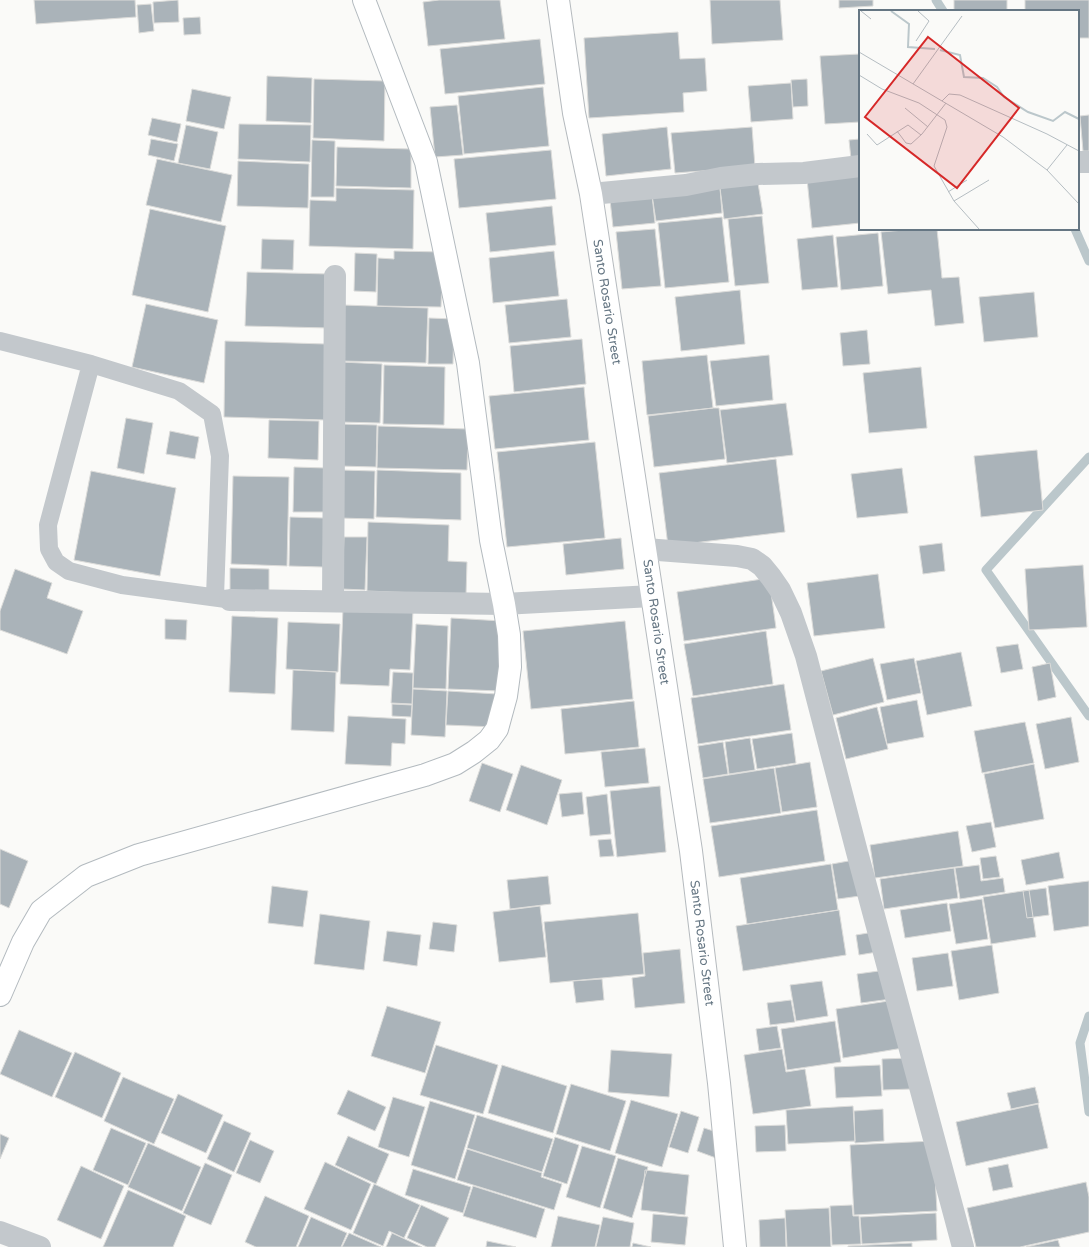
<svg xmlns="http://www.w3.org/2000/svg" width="1089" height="1247" font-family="'Varela Round',sans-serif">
<rect width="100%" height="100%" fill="#fafaf8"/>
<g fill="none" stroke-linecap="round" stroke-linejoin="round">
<path stroke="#bbc7cb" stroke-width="9" d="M936 0 943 11
M1075 229 1089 261
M1089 457 986 570 1089 716
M1089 1016 1080 1043 1089 1112"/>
</g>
<path fill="#aab3b9" stroke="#dcdcda" d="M34 0H135L136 17 36 24Z
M178 0 179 22 154 23 153 2Z
M439 0H500L505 39 428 46 423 2Z
M710 0H780L783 40 712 44Z
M839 0H873V6L839 8Z
M954 0H1007V11H954Z
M1025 0H1089V38H1078V11H1025Z
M151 4 154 31 139 33 137 5Z
M200 17 201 34 184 35 183 18Z
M678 32 680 59 705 58 707 91 683 93 684 112 589 118 584 38Z
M540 39 545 84 445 94 440 49Z
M860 54V122L825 124 820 56Z
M267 76 312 78 311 123 266 121Z
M314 79 385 81 384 141 313 138Z
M807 79 808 106 793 107 791 80Z
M791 83 793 119 751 122 748 86Z
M543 87 549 146 464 154 458 96Z
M192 89 231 97 224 129 186 121Z
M457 105 463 155 435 157 430 107Z
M1089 115V151H1083L1080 116Z
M152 118 181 124 177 142 148 135Z
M239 124 311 125 310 162 238 159Z
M186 125 218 132 210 169 178 163Z
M667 127 671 169 606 176 602 134Z
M752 127 755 167 675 173 671 133Z
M151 139 178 144 174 161 148 155Z
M860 139V158L851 159 849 140Z
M312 140 335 141 334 197H311Z
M337 147 411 149V188L336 186Z
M551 150 556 199 459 208 454 159Z
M157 159 232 175 221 222 146 205Z
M238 161 309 164 308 208 237 206Z
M860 174V223L812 228 807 179Z
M758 183 763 214 724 219 720 188Z
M336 188 414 190 413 249 309 246 310 200 336 201Z
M720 188 722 213 656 221 652 195Z
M652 195 655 223 613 227 610 200Z
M552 206 556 245 490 252 486 213Z
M150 209 226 226 208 312 132 295Z
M762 216 769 283 735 286 728 219Z
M722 217 729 282 665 288 658 223Z
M655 229 661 286 622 289 616 232Z
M916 229H937L942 278 959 277 964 323 935 326 931 290 888 294 881 232Z
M878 233 883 286 841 290 836 237Z
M833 235 838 287 802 290 797 239Z
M262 239 294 240 293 270 261 269Z
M394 251 443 252 441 307 377 306 378 258 394 259Z
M554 251 559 296 493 303 489 258Z
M355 253 377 254 376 292 354 291Z
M247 272 330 274 329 328 245 326Z
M740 290 745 344 681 351 675 297Z
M1034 292 1038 337 984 342 979 297Z
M567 299 571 337 509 343 505 305Z
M146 304 218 320 204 383 132 367Z
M343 305 428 308 426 363 341 361Z
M429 318 454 319 453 364H428Z
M867 330 870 364 843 366 840 333Z
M582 339 586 384 514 392 510 346Z
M225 341 326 344 325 420 224 417Z
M707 355 713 408 647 415 642 361Z
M769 355 773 400 716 406 710 361Z
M341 362 382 364 380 423 339 422Z
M384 365 445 367 444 425 383 424Z
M921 367 927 428 869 433 863 373Z
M584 387 589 440 495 449 489 396Z
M786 403 793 455 727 463 720 410Z
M713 408H719L725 459 654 467 648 416Z
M126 418 153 423 144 474 117 468Z
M269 420 319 421 318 460 268 458Z
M340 424 377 425 376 467 339 466Z
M378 426 468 429 467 470 377 468Z
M170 431 199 437 195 459 166 454Z
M595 442 605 538 507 547 497 452Z
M1037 450 1043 510 981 517 974 456Z
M776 459 785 532 668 546 659 473Z
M294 467 326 468 325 512H293Z
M902 468 908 513 857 518 851 474Z
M341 470 375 471 374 519 340 518Z
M377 470 461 473V520L376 517Z
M91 471 176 488 160 576 74 560Z
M233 476 289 477 287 566 231 564Z
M290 517 324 518 323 567 289 566Z
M368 522 449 525 448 561 467 562 466 595 367 591Z
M344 537H367L365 590 342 589Z
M621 538 624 569 566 575 563 544Z
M942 543 945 571 923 574 919 546Z
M1083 565 1087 627 1029 630 1025 569Z
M230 568 269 569V592L230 590Z
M15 569 52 583 47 598 83 611 67 654 0 630V611Z
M878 574 885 628 814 636 807 583Z
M769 578 776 628 684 641 677 592Z
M343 608 413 611 410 670 390 669 389 686 340 684Z
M232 616 278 618 275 694 229 692Z
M451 618 502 621 500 691 448 689Z
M165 619 187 620 186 640 165 639Z
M625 621 633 699 531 709 523 631Z
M288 622 340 624 338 672 286 669Z
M416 624 448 626 446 689 413 688Z
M766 631 773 684 693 696 684 644Z
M1018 644 1023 669 1001 673 996 647Z
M961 652 972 706 927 715 916 661Z
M873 658 884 702 833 715 821 671Z
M914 658 921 693 887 700 880 664Z
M1050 663 1056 697 1038 701 1032 667Z
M293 670 336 672 334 732 291 730Z
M393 672 413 673 412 704 391 703Z
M784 684 791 730 698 744 691 698Z
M413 689 447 691 445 737 411 735Z
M448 691 497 694 496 727 446 725Z
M917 700 924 737 887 744 880 707Z
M634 701 639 747 565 754 561 709Z
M392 704 412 705 411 717 392 716Z
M877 707 888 749 846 759 836 718Z
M348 716 406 719 405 744 392 743 391 766 345 764Z
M1071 717 1079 762 1045 769 1036 724Z
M1025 722 1034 763 982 773 974 731Z
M792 733 796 763 757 769 752 739Z
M750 738 755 770 729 774 725 742Z
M723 742 728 774 703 778 698 746Z
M645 748 649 783 605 787 601 752Z
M810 762 817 807 782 812 775 768Z
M482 763 513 774 500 812 469 801Z
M1034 764 1044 819 995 828 984 774Z
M521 765 562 780 547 825 506 810Z
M774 768 781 813 710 823 703 779Z
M660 786 666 852 617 857 610 791Z
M582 792 584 814 562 817 559 794Z
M607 794 611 834 590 836 586 797Z
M817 810 825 861 719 877 711 826Z
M991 822 996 847 972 852 966 826Z
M958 831 963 866 875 878 870 845Z
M611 839 614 856 600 857 598 840Z
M0 849 28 861 9 908 0 904Z
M1059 852 1064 878 1026 885 1021 860Z
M996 856 1000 877 983 879 980 858Z
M854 860 860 896 838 899 832 864Z
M831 864 838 910 747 924 740 878Z
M979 865 981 881 1003 878 1005 892 960 899 955 868Z
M954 868 958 898 884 909 880 879Z
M548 876 551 904 510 909 507 880Z
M1089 881V926L1054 931 1048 886Z
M272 886 308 891 303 927 268 923Z
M1046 888 1049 915 1027 918 1023 891Z
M1029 890 1036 937 991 944 983 897Z
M982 899 988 939 956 944 949 904Z
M947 903 951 931 905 938 900 910Z
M540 906 546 957 499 962 493 912Z
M839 910 846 955 743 971 736 926Z
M638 913 644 974 550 983 544 922Z
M320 914 370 921 364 970 314 964Z
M433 922 457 925 454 952 429 949Z
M387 931 421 935 417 966 383 961Z
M874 932 877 952 859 955 856 935Z
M992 945 999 993 959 1000 951 951Z
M680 949 685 1003 635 1008 632 978 645 976 643 953Z
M948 953 953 986 917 991 912 958Z
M886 970 891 999 861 1003 857 974Z
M602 979 604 1000 576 1003 573 981Z
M822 981 828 1016 796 1021 790 985Z
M791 1000 795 1022 770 1025 767 1003Z
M895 1000 903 1048 843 1058 836 1009Z
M387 1006 441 1022 425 1073 371 1056Z
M835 1021 841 1062 787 1070 781 1029Z
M777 1026 781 1048 759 1051 756 1029Z
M19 1030 72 1053 52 1097 0 1074Z
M436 1045 498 1065 483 1114 420 1095Z
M782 1049 786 1072 805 1069 811 1106 753 1114 744 1055Z
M611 1050 672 1054 669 1097 608 1092Z
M75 1052 121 1073 102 1118 55 1097Z
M909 1058 911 1089 883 1090 882 1059Z
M502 1065 567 1086 553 1133 488 1113Z
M880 1065 882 1096 836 1098 834 1067Z
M123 1077 174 1099 154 1144 104 1121Z
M571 1084 626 1101 610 1151 556 1134Z
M1035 1087 1039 1103 1011 1109 1007 1093Z
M348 1090 386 1107 375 1131 337 1114Z
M178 1094 223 1115 206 1153 161 1133Z
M393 1097 425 1107 409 1157 378 1147Z
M631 1100 678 1114 662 1167 615 1153Z
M430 1101 475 1115 455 1179 411 1165Z
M1038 1104 1048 1148 966 1166 956 1122Z
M853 1106 855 1141 788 1144 786 1110Z
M883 1109 884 1141 855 1143 854 1111Z
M681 1111 699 1117 688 1153 669 1147Z
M477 1115 553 1139 542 1172 467 1148Z
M224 1121 251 1133 234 1172 207 1159Z
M785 1125 786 1151 756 1152 755 1126Z
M111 1128 146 1143 128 1185 93 1170Z
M704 1128 723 1134 716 1158 697 1151Z
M0 1134 9 1138 0 1159Z
M348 1136 389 1154 376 1184 335 1165Z
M555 1137 579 1145 567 1184 543 1176Z
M250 1140 274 1151 260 1183 236 1173Z
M933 1141 937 1211 854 1215 850 1145Z
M148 1143 201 1167 182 1211 128 1187Z
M582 1146 616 1156 600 1208 566 1197Z
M467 1149 542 1173 541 1177 562 1184 554 1210 457 1180Z
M618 1158 648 1167 632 1218 603 1208Z
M325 1162 371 1184 351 1230 304 1209Z
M205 1163 232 1175 211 1225 183 1213Z
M1008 1164 1013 1187 993 1191 988 1168Z
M81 1166 124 1186 101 1239 57 1220Z
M413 1169 471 1187 463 1213 405 1195Z
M645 1170 689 1175 685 1215 641 1210Z
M1086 1182 1089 1197V1232L1020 1247H976L967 1208Z
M374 1184 420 1205 404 1238 389 1231 383 1246 353 1233Z
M473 1186 545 1209 536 1238 463 1216Z
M128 1190 186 1216 173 1247H103Z
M265 1196 309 1216 296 1247H256L245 1242Z
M421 1205 449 1218 435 1247H427L407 1238Z
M852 1205 853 1216H859L861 1244 832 1245 830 1206Z
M829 1208 831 1247H787L785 1210Z
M936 1213 937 1240 862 1244 860 1217Z
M653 1214 688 1217 685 1245 651 1242Z
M558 1216 600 1225 595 1247H551Z
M311 1217 347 1233 341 1247H298Z
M603 1217 634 1223 630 1247H596Z
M785 1218 786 1247H760L759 1220Z
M349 1233 381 1247H342Z
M392 1233 422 1247H386Z
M1058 1240 1060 1247H1026Z
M487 1241 516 1247H486Z
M633 1243 651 1247H632Z
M912 1243V1247H848V1246Z"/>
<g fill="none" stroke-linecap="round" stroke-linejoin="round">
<defs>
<path id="secondary" d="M0 995 23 942 41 911 86 876 139 855 425 775 455 764 474 752 489 740 497 729 506 696 510 667 509 635 504 604 491 540 468 363 426 162 364 0"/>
<path id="primary" d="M558 0 574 113 591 194 691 851 719 1083 735 1247"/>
</defs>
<use href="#secondary" stroke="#b3babf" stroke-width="24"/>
<use href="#primary" stroke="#b5babe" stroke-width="24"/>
<path stroke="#c3c8cc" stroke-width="18" d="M0 341 91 364 179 391 212 414 220 456 215 597
M91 364 48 525 49 549 56 562 69 571 122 585 226 599"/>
<path stroke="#c3c8cc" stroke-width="22" d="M1078 162H1089
M591 194 686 185 721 178 758 174 804 173 860 166
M645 549 737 556 752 559 762 566 771 577 780 590 791 613 806 656 857 852 963 1247
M230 600 504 604 652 596
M333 601 335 276
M0 1232 40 1247"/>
<use href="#secondary" stroke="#fff" stroke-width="22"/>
<use href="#primary" stroke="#fff" stroke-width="22"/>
</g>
<g text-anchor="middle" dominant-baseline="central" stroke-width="4" stroke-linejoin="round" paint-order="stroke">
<g font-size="13" fill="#657683" stroke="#fff">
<text transform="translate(607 302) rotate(81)">Santo Rosario Street</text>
<text transform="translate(656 622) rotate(82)">Santo Rosario Street</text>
<text transform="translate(702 943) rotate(83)">Santo Rosario Street</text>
</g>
</g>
<g transform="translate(859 10)">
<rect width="220" height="220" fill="#fafaf8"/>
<path fill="none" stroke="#bbc7cb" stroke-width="2" d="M32 1 50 14 49 37 76 39M81 40 101 45 105 67 124 68 138 77 145 87 169 102 194 111 206 102 220 109"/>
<path fill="none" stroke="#b5bdc2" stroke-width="1" d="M2 1 12 9M57 31 70 11 59 1M0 42 144 127 188 160 220 194M0 65 23 79 60 93 86 110 88 117 75 156 95 191 120 219M54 74 103 6M83 91 90 84 101 85 188 124 220 141M46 98 69 117M38 121 47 133 52 134 63 124 87 93M8 124 18 135 49 115 62 125M188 160 208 135M89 182 108 170M95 191 130 170"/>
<path fill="#d62828" fill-opacity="0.15" stroke="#d62828" stroke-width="2" d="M69 27 160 98 98 178 6 107Z"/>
<rect width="220" height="220" fill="none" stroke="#657683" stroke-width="2"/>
</g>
</svg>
